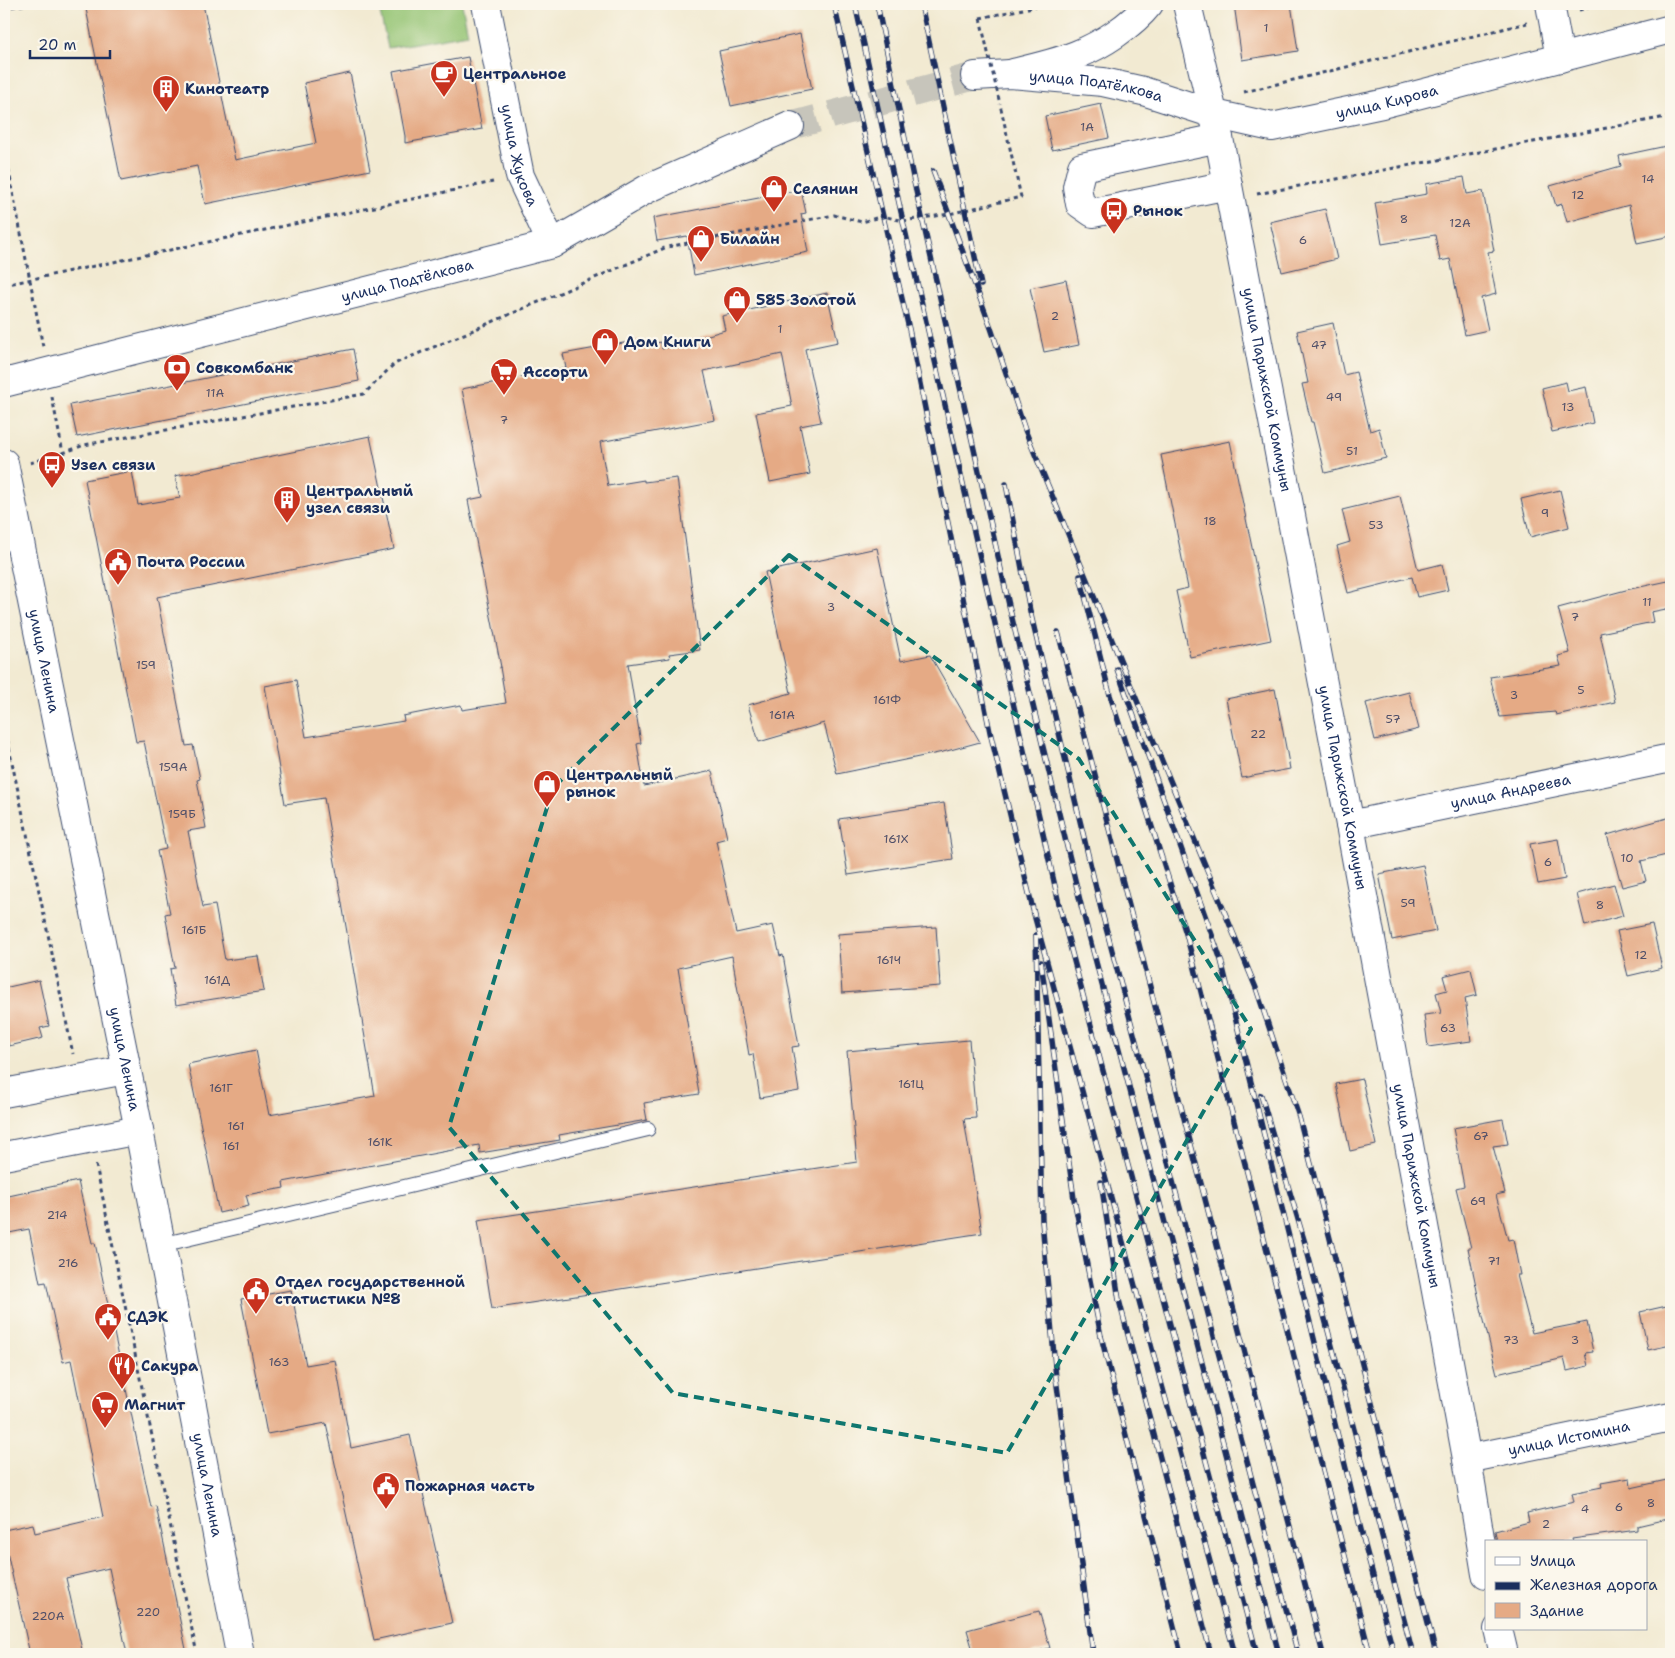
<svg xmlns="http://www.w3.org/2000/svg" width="1675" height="1658" font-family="'Shantell Sans',sans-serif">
<rect width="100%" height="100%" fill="#fbf7ec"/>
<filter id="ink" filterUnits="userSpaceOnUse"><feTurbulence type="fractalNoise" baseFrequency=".02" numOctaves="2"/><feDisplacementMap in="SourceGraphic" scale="10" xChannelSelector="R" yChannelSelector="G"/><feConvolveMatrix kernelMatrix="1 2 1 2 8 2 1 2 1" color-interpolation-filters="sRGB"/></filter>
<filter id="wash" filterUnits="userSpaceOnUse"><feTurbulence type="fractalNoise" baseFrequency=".0096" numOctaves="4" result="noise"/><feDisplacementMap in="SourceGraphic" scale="20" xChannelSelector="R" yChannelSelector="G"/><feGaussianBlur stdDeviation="1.12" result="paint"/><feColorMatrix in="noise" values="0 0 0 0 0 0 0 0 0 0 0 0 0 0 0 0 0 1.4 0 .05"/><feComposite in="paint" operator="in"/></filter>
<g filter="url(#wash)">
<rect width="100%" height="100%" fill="#f2ead2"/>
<path fill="#94c473" stroke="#587a68" d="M378 4H462L468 34 388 48Z"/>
<g id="blocks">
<path fill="#e5aa85" d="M85 4H203L235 160 316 143 304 83 350 73 370 170 205 204 197 166 121 181Z
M1234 4H1291L1298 51 1242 60Z
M800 34 812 89 731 106 719 51Z
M468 57 482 129 405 143V136L393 71Z
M1101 104 1109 138 1052 150 1045 116Z
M1671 145V236L1637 243 1629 205 1567 222 1562 204 1556 206 1550 186 1621 166 1619 156Z
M1464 177 1467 194 1483 191 1494 251 1488 252 1496 294 1481 298 1488 330 1465 335 1450 259 1440 261 1435 235 1382 244 1375 203 1427 194 1426 184Z
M801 190 806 213 801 214 808 252 694 275 687 236 657 241 653 218Z
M1325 209 1337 259 1282 272 1270 222Z
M1066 280 1079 345 1044 352 1030 288Z
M827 293 838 342 805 349 821 422 800 426 810 474 770 482 756 413 792 406 782 354 704 371 715 420 600 442 608 486 644 480V482L677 478 700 650 669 654 670 658 628 664 641 743 637 744 644 786 712 771 727 838 716 841 736 933 773 925 780 956 783 955 799 1046 792 1047 799 1091 760 1098 753 1054 749 1055 732 956 678 968 699 1094 644 1103 647 1120 559 1135 560 1140 480 1153 479 1145 283 1182 284 1188 246 1195 249 1206 219 1213 188 1064 256 1050 269 1115 375 1096 324 798 285 804 265 686 296 680 306 737 404 721 403 716 439 709 461 705 462 710 506 703 500 667H501L468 500 483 497 462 389 566 368 563 354 640 340 641 346 661 342 662 349 725 330 722 316Z
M1333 323 1344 375 1356 372 1370 431 1379 428 1386 458 1325 473 1313 422H1311L1302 384 1308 383 1297 331Z
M353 349 359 381 77 437 70 405Z
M1566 382 1568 391 1586 387 1593 423 1552 432 1542 388Z
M370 436 394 549 157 597 186 746 193 745 200 779 197 780 206 828 188 831 203 907 215 905 225 960 258 956 264 991 176 1005 170 969 175 968 165 914 170 913 157 851 166 849 144 741 136 742 85 480 132 471 138 505 180 498 175 476Z
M1230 441 1271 640 1190 657 1176 591 1188 588 1161 455Z
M1560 490 1569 527 1530 537 1521 499Z
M1400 496 1418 570 1442 564 1448 590 1417 597 1412 577 1348 593 1337 546 1350 542 1342 510Z
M877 548 901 661 930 655 980 742 943 752 837 774 824 723 759 742 748 705 791 693 765 572Z
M1668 581 1671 595V608L1651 612 1653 622 1600 633 1615 702 1556 715 1555 712 1500 717 1490 677 1561 666 1558 656 1570 653 1558 608 1626 590Z
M1275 689 1290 769 1242 778 1226 699Z
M1409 692 1419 729 1375 740 1366 703Z
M944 803 953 859 848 875 839 819Z
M1671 817V854L1641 861 1646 881 1622 887 1607 835Z
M1558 839 1565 879 1538 884 1530 844Z
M1423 865 1436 931 1392 940 1379 874Z
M1614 884 1623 916 1585 926 1577 894Z
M1652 924 1662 968 1628 976 1617 931Z
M936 927 940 986 842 993 838 934Z
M1471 969 1477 995 1465 998 1471 1041 1428 1047 1424 1015 1441 1013 1436 993 1447 990 1443 976Z
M39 980 49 1026 40 1028 43 1038 9 1046 6 1036H4V988Z
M969 1040 976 1118 964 1119 982 1233 492 1309 478 1220 857 1162 847 1051Z
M1362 1079 1376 1145 1350 1151 1336 1084Z
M1503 1119 1508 1144 1493 1146 1505 1193 1496 1195 1508 1240 1513 1239 1520 1275H1517L1532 1333 1587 1322 1593 1352 1585 1353 1588 1366 1567 1371 1564 1358 1497 1374 1479 1300 1468 1248H1471L1456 1188 1464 1186 1453 1128Z
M78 1181 92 1243H95L151 1507 156 1506 187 1654H127L109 1568 66 1578 83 1654H30L4 1539V1530L33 1524 35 1533 103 1517 71 1360 63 1362 46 1282 40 1283 29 1229 4 1234V1197Z
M291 1290 306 1365 335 1360 351 1448 410 1435 452 1623 374 1640 326 1423 267 1434 241 1299Z
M1671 1305V1345L1648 1350 1640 1312Z
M1630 1478 1631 1488 1671 1479V1518L1637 1526V1530L1572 1539 1573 1542H1497L1495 1531 1529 1522 1527 1513 1574 1502 1572 1493 1602 1487 1601 1483Z
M1039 1611 1050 1648 1027 1654H974L967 1630Z"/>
</g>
</g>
<g filter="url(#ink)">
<use href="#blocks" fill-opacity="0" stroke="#3b4b6f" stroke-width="1"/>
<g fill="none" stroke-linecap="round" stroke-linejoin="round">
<path stroke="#c7c5bb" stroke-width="28" stroke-dasharray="28 14" stroke-linecap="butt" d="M790 126 975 76"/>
<defs>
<path id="service" d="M161 1245 648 1129"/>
<g id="minor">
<path id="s1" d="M486 4 520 176 552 244"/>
<path id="s2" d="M1187 4 1219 138 1350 825 1467 1459 1486 1574"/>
<path d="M1550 4 1560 58"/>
<path d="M1013 73C1034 68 1056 63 1076 55 1102 45 1132 25 1149 4"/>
<path d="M1219 138 1082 167 1077 187 1080 204 1093 213 1228 185"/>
<path id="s3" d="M1350 825 1671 758"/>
<path d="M4 1093 126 1070"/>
<path d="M4 1156 139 1130"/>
<path id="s4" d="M1467 1459 1671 1417"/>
<path d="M1498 1629 1504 1654"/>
</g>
<g id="secondary">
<path id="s5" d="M975 76 1010 74 1103 82 1143 91 1214 114 1272 127 1382 104 1671 29"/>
<path id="s6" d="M4 383 552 244 647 189 790 126"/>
<path id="s7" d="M4 463 139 1130 240 1654"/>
</g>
</defs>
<use href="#service" stroke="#3b4b6f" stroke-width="16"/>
<use href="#minor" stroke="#3b4b6f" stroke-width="30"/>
<use href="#secondary" stroke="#3b4b6f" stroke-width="30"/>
<path stroke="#3b4b6f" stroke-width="3" stroke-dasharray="4 4" stroke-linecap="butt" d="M4 8 29 4
M1579 10 1603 4
M980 18 1047 4
M1244 92 1527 23
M4 146 43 347
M1257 194 1671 116
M4 285 493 182
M63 453 84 445 364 394 394 364 667 247 834 215 862 222 883 216 903 221 949 214 1021 197 1000 104
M30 463 63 453 52 397
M4 724 73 1054
M96 1165 197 1654"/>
<use href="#service" stroke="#fff" stroke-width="14"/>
<use href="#minor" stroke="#fff" stroke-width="28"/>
<use href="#secondary" stroke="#fff" stroke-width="28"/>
<defs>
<path id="rail" d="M834 4 909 329 990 732 1035 918 1235 1654
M855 4 903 221 1060 908 1257 1654
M877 4 914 182 1011 614 1082 909 1279 1654
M921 4 981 285
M933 171 991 328 1025 430 1256 988 1299 1117 1436 1654
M1006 484 1030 611 1101 909 1298 1654
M1080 576 1110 695 1187 937 1370 1654
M1058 632 1323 1654
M1117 669 1221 960 1363 1538 1394 1654
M1036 935 1042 1221 1056 1378 1093 1654
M1041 962 1074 1199 1101 1336 1181 1654
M1261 1095 1305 1243 1413 1654
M1101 1182 1119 1300 1211 1654"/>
</defs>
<use href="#rail" stroke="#1b2f5e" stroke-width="5.5"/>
<use href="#rail" stroke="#fbf7ec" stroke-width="4" stroke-dasharray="11" stroke-linecap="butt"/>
<path stroke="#3b4b6f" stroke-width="3" stroke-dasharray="4 4" stroke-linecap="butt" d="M980 18 1000 104"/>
</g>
</g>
<path fill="none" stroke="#0f766e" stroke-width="4" stroke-dasharray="10 6" stroke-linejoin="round" d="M789 555 1079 759 1251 1029 1007 1453 673 1393 449 1127 553 788Z"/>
<defs>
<symbol id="cafe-pin" viewBox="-11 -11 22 30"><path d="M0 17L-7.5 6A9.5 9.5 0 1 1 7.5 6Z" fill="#c8321e" stroke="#fbf7ec"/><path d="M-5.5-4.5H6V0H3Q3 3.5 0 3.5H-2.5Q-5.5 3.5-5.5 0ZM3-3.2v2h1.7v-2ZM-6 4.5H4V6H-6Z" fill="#fff"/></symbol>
<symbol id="building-pin" viewBox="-11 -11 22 30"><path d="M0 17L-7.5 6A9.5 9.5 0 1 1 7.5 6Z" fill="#c8321e" stroke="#fbf7ec"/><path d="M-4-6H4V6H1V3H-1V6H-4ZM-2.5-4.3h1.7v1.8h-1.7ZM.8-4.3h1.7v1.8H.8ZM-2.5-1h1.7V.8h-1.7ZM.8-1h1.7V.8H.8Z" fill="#fff"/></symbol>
<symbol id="shop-pin" viewBox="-11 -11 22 30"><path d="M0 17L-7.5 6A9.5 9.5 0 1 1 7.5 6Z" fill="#c8321e" stroke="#fbf7ec"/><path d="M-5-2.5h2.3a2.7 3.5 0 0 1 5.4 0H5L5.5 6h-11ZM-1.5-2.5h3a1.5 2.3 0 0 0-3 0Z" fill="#fff"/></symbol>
<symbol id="bus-pin" viewBox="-11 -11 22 30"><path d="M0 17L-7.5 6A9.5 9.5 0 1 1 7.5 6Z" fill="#c8321e" stroke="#fbf7ec"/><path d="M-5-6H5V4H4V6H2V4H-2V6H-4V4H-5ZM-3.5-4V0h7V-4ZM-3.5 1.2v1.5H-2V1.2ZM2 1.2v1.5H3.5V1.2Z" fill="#fff"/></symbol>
<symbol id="bank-pin" viewBox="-11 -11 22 30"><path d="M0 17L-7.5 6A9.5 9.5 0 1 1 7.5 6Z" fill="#c8321e" stroke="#fbf7ec"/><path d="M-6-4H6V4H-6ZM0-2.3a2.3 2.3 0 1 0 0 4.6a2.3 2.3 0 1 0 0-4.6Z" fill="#fff"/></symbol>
<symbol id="supermarket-pin" viewBox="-11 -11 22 30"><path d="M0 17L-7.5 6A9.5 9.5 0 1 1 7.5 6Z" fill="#c8321e" stroke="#fbf7ec"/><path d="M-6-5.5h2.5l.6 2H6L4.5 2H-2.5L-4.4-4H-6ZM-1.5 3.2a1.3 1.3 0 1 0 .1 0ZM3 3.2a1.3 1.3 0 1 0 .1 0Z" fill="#fff"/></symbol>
<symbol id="civic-pin" viewBox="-11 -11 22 30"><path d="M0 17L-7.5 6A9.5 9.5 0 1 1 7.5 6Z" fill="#c8321e" stroke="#fbf7ec"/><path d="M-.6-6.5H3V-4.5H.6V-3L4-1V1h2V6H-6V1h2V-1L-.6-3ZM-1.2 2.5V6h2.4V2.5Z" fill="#fff"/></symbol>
<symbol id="restaurant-pin" viewBox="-11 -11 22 30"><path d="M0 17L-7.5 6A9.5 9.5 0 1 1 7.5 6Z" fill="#c8321e" stroke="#fbf7ec"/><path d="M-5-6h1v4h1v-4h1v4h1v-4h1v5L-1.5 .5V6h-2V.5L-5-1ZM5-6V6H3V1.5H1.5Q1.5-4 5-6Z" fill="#fff"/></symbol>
</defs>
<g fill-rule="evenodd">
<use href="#cafe-pin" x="428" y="58" width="32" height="43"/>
<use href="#building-pin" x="150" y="73" width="32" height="43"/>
<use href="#shop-pin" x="758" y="173" width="32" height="43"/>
<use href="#bus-pin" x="1098" y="195" width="32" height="43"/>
<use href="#shop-pin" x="685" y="223" width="32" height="43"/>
<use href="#shop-pin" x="721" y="284" width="32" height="43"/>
<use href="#shop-pin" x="589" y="326" width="32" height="43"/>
<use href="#bank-pin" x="161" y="352" width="32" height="43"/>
<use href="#supermarket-pin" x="488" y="356" width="32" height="43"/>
<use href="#bus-pin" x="36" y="449" width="32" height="43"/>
<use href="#building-pin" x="271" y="484" width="32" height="43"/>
<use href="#civic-pin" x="102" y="546" width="32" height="43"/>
<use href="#shop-pin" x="531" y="768" width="32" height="43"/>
<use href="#civic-pin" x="240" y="1275" width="32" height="43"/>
<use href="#civic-pin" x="92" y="1301" width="32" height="43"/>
<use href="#restaurant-pin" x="106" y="1350" width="32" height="43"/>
<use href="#supermarket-pin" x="89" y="1389" width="32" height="43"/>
<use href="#civic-pin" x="370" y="1470" width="32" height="43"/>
</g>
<g text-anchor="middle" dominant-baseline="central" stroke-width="4.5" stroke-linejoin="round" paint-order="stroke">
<g font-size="12" fill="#4e4e68">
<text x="1266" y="28">1</text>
<text x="1087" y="127">1А</text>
<text x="1648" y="179">14</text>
<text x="1578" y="195">12</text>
<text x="1404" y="219">8</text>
<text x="1460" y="223">12А</text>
<text x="1303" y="240">6</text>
<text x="1055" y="316">2</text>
<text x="780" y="329">1</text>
<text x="1319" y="345">47</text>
<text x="215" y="393">11А</text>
<text x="1334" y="397">49</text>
<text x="1568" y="407">13</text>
<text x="504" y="420">7</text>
<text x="1352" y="451">51</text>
<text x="1545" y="513">9</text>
<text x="1210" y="521">18</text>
<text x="1376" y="525">53</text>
<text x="1647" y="602">11</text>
<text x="831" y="607">3</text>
<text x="1575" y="617">7</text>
<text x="146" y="665">159</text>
<text x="1581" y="690">5</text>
<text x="1514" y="695">3</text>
<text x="887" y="700">161Ф</text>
<text x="782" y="715">161А</text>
<text x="1393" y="719">57</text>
<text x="1258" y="734">22</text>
<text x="173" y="767">159А</text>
<text x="182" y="814">159Б</text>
<text x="896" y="839">161Х</text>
<text x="1627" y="858">10</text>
<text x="1548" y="862">6</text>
<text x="1408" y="903">59</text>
<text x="1600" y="905">8</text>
<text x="194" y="930">161Б</text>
<text x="1641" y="955">12</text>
<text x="889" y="960">161Ч</text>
<text x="217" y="980">161Д</text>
<text x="1448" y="1028">63</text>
<text x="911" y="1084">161Ц</text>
<text x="221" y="1088">161Г</text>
<text x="236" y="1126">161</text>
<text x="1481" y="1136">67</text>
<text x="380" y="1142">161К</text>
<text x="231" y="1146">161</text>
<text x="1478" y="1201">69</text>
<text x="57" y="1215">214</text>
<text x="1494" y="1261">71</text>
<text x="68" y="1263">216</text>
<text x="1511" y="1340">73</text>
<text x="1575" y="1340">3</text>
<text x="279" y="1362">163</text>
<text x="1651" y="1503">8</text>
<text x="1619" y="1507">6</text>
<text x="1585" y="1509">4</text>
<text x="1546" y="1524">2</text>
<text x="148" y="1612">220</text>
<text x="48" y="1616">220А</text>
</g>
<g font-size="15" font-weight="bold" fill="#1b2f5e" stroke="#fbf7ec" text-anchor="start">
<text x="463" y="74">Центральное</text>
<text x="185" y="89">Кинотеатр</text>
<text x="793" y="189">Селянин</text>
<text x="1133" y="211">Рынок</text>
<text x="720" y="239">Билайн</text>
<text x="756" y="300">585 Золотой</text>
<text x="624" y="342">Дом Книги</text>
<text x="196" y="368">Совкомбанк</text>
<text x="523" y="372">Ассорти</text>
<text x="71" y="465">Узел связи</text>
<text x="306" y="491">Центральный<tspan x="306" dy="17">узел связи</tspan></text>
<text x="137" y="562">Почта России</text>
<text x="566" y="775">Центральный<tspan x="566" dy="17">рынок</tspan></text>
<text x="275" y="1282">Отдел государственной<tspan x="275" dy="17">статистики №8</tspan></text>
<text x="127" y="1317">СДЭК</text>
<text x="141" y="1366">Сакура</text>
<text x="124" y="1405">Магнит</text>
<text x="405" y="1486">Пожарная часть</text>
</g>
<g font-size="15" fill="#1b2f5e" stroke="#fbf7ec">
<text stroke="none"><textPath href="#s5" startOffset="122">улица Подтёлкова</textPath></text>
<text stroke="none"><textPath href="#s5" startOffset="421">улица Кирова</textPath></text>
<text stroke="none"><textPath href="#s1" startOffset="155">улица Жукова</textPath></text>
<text stroke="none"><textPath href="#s6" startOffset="416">улица Подтёлкова</textPath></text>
<text stroke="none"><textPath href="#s2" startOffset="394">улица Парижской Коммуны</textPath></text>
<text stroke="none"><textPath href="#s7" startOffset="202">улица Ленина</textPath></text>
<text stroke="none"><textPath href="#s2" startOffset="799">улица Парижской Коммуны</textPath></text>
<text stroke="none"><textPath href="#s3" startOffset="164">улица Андреева</textPath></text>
<text stroke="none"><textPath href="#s7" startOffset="608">улица Ленина</textPath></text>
<text stroke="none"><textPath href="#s2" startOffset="1204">улица Парижской Коммуны</textPath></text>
<text stroke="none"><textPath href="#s4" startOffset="104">улица Истомина</textPath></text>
<text stroke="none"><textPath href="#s7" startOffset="1042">улица Ленина</textPath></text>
</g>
</g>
<rect width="1675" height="1658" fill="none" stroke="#fbf7ec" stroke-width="20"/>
<rect x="1485" y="1540" width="162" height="90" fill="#fbf7ec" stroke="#a1a7b3"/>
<rect x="1495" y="1557" width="25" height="8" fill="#ffffff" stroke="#a1a7b3"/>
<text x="1530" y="1566" font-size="15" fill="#1b2f5e">Улица</text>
<rect x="1495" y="1582" width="25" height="8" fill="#1b2f5e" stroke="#a1a7b3"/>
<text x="1530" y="1590" font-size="15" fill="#1b2f5e">Железная дорога</text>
<rect x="1495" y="1603" width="25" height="15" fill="#e5aa85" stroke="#a1a7b3"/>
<text x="1530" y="1616" font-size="15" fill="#1b2f5e">Здание</text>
<path d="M30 50v8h80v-8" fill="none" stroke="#1b2f5e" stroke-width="2.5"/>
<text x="38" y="50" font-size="15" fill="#1b2f5e" stroke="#fbf7ec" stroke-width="4" paint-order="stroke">20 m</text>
</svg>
